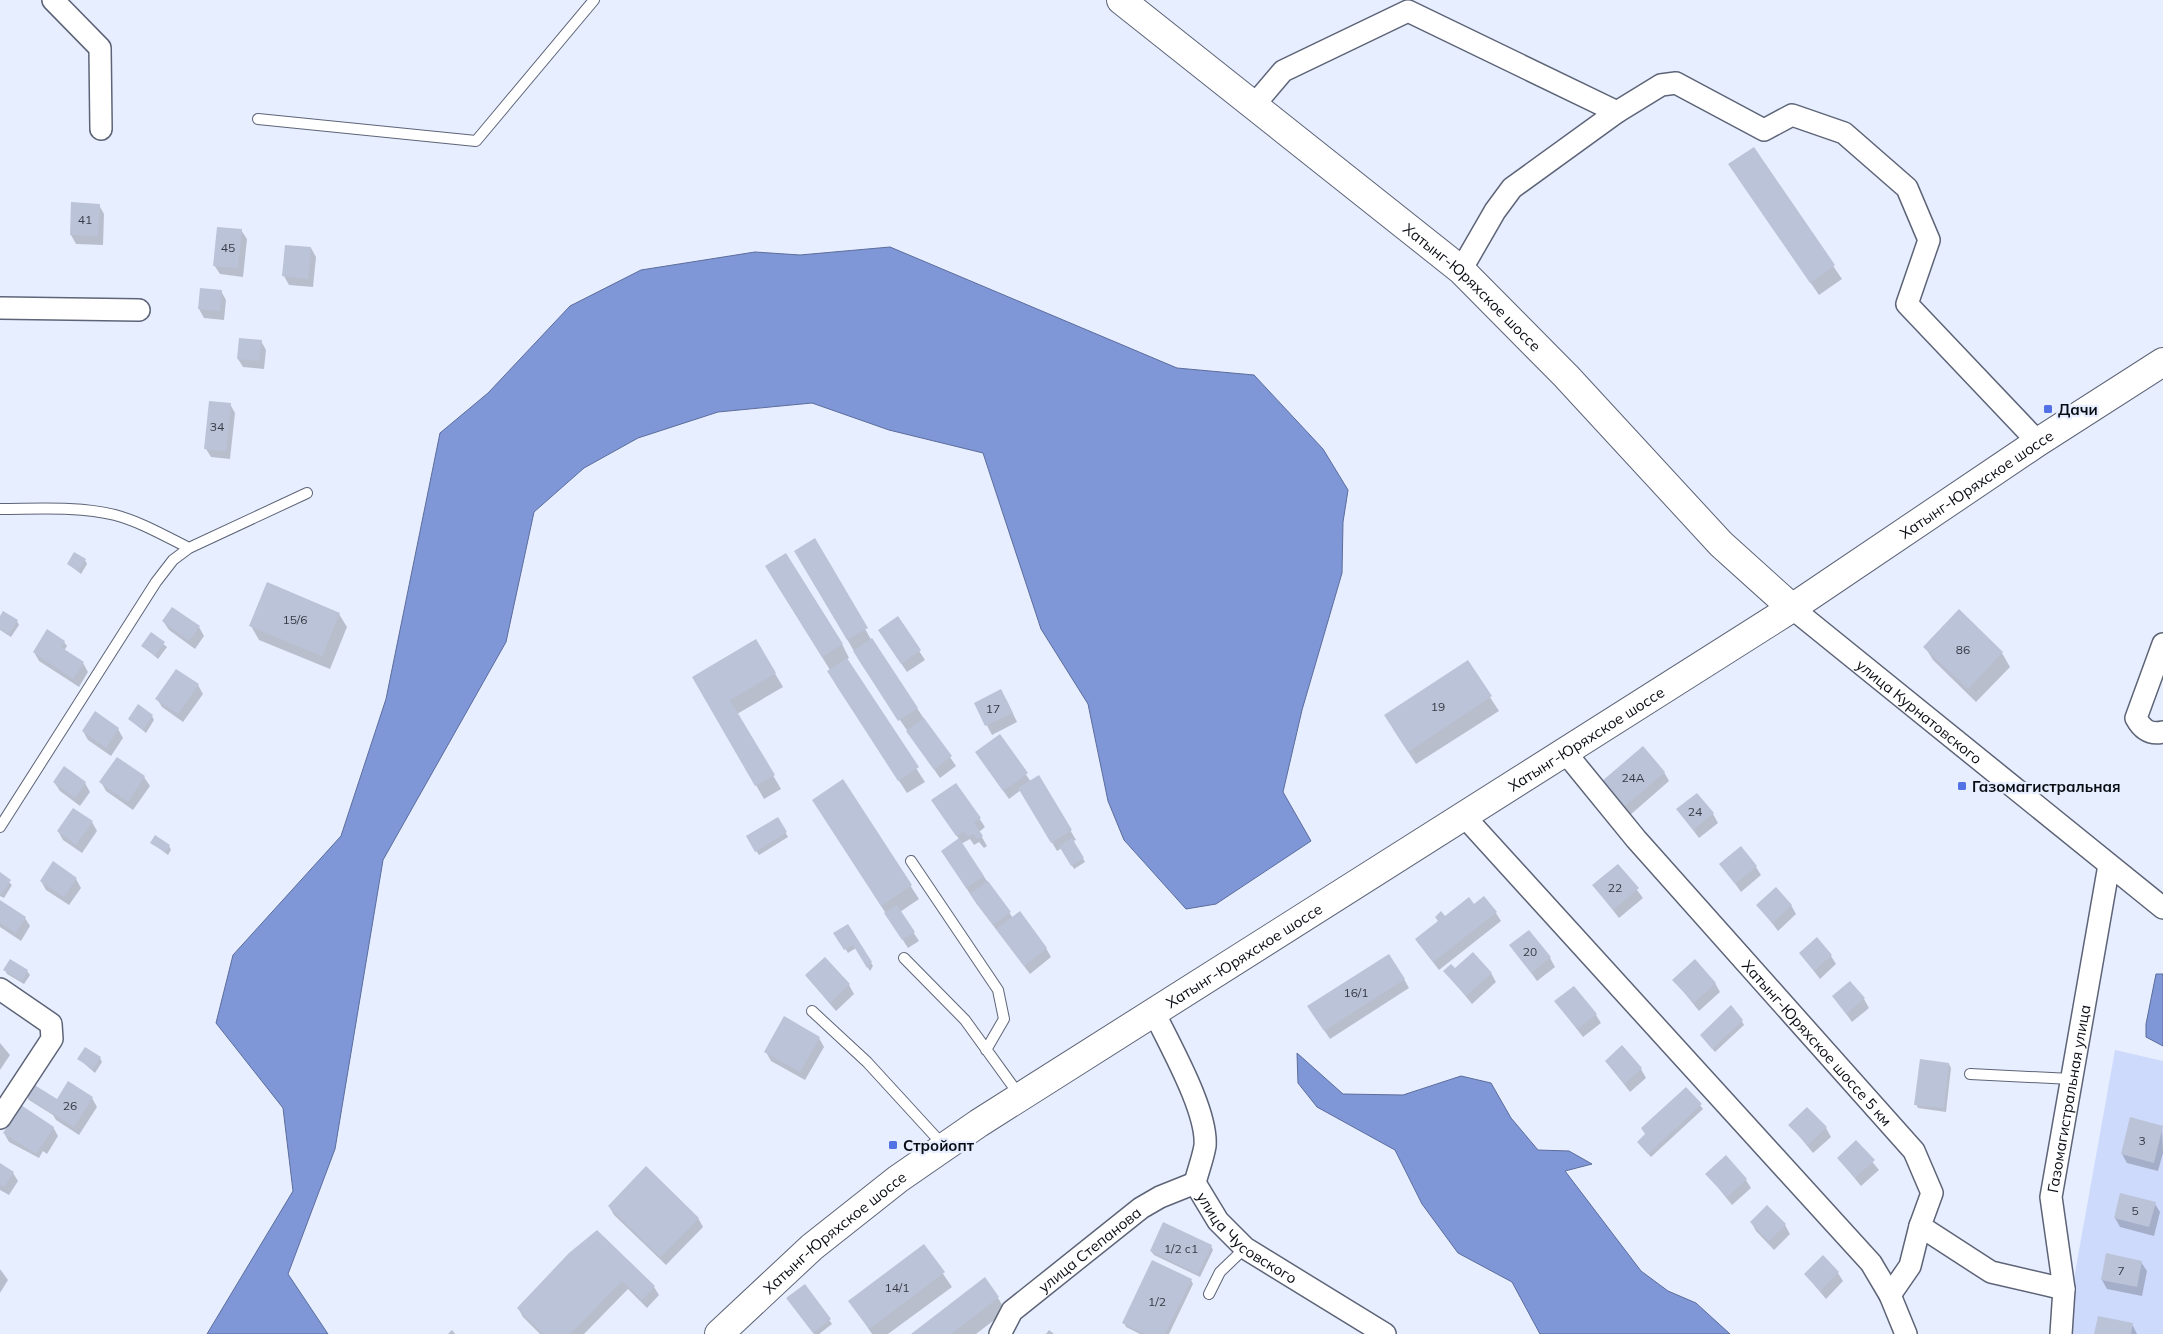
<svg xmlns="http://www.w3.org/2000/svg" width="2163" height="1334" font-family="Mulish,sans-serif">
<rect width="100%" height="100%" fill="#e7eeff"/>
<path fill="#cedafb" d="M2115 1050 2163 1061V1334H2064Z"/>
<path fill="#7f96d7" stroke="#5c6d9c" d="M890 247 1177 368 1254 375 1323 449 1348 490 1343 522 1342 573 1302 710 1283 792 1311 841 1216 904 1186 909 1124 840 1108 801 1088 704 1041 629 983 453 889 430 812 403 718 412 638 438 584 468 534 512 506 642 383 860 335 1149 288 1274 328 1334H207L293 1191 283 1108 216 1023 233 955 341 836 386 699 440 433 488 393 570 306 641 270 755 252 800 255Z
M2156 974H2163V1046L2146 1037V1024Z
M1297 1053 1343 1094 1403 1095 1461 1076 1491 1083 1511 1118 1538 1150 1569 1151 1592 1164 1565 1171 1641 1271 1668 1291 1696 1303 1730 1334H1540L1512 1282 1458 1253 1422 1204 1395 1150 1317 1107 1298 1083Z"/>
<path fill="#0003" d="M1753 148 1842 279 1819 295 1738 178Z
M99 205 104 214 103 245 76 244 71 235Z
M241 230 247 239 243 277 220 274 214 265Z
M311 248 316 257 313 287 289 285 284 276Z
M221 291 226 300 224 320 204 318 199 309Z
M261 341 266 350 264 369 243 367 238 359Z
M230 404 235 413 230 459 211 457 206 449Z
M815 540 873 643 956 766 940 778 862 665 796 551Z
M85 560 87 564 81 574 68 564Z
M774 580 842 644 849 658 846 660 925 782 907 793 836 685 830 670Z
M1959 611 2002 653 2010 667 1976 702 1933 660 1925 647Z
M339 614 347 627 330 669 259 640 251 626Z
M0 618 17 621 19 625 11 637 0 630Z
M898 618 925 660 907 672 879 631Z
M163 621 199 627 204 636 195 649 169 630Z
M151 634 167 647 158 659 143 646Z
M756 641 783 687 737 714 781 789 764 799 694 678Z
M64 642 67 646 64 651 83 663 88 672 79 687 39 661 34 652Z
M1467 662 1499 711 1416 764 1393 729Z
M198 685 203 694 183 722 162 707 157 699Z
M1006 699 1017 722 992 735 975 703Z
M152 716 154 720 146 733 129 719Z
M118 729 123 738 111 756 88 740 83 731Z
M1000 736 1031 782 1039 777 1076 840 1073 841 1085 862 1074 869 1062 848 1057 851 1021 790 1009 799 982 761Z
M117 758 144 777 150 786 133 810 106 791 101 782Z
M1664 772 1669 781 1629 816 1608 792Z
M843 781 919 899 900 912 919 941 908 948 822 814Z
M54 782 85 783 90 792 80 806 60 791Z
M956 784 985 827 979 832 987 846 984 848 979 842 974 845 970 839 961 844 1013 918 1046 948 1051 957 1030 974 976 903 948 860 959 839 938 809Z
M1678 810 1713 814 1718 823 1699 838Z
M777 818 788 837 759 855 747 837Z
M92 822 97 831 82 853 63 840 58 831Z
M152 843 169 846 171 850 168 855Z
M1721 864 1756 867 1761 875 1741 892Z
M1618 865 1643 898 1619 918 1594 886Z
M0 874 12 885 4 898 0 896Z
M76 879 81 888 69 905 46 890 41 881Z
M0 902 25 918 30 926 21 941 0 927Z
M1474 905 1496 913 1501 921 1439 970 1416 940 1445 917Z
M1758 905H1791L1796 914 1778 931Z
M848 926 873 966 870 971 856 948 848 953 835 933Z
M1511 945 1550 958 1555 967 1537 981Z
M1800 953 1831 956 1836 964 1820 979Z
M825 959 849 985 854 994 836 1011 806 976Z
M11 961 27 971 30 975 24 984 7 974 5 970Z
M1454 970 1491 973 1496 982 1472 1004 1445 971Z
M1404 979 1409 988 1330 1039 1314 1015Z
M1674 980 1715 983 1720 992 1699 1011Z
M1834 997 1864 999 1869 1008 1852 1022Z
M1556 1002 1596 1015 1601 1023 1583 1037Z
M1742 1021 1744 1025 1715 1052 1704 1039Z
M819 1038 824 1047 805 1080 771 1061 766 1052Z
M0 1043 10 1055 0 1070Z
M100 1058 102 1062 95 1073 79 1059Z
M1606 1061 1641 1069 1646 1078 1630 1092Z
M1949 1064 1951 1068 1946 1112 1918 1108 1916 1104Z
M1686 1088 1703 1109 1651 1157 1641 1146 1646 1135Z
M27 1096 56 1100 92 1098 97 1107 79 1135 56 1120 53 1115 29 1100Z
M1790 1125 1826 1128 1831 1137 1813 1153Z
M53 1127 58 1136 47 1154 43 1151 39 1158 9 1142 4 1133Z
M2162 1127 2163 1153 2158 1171 2127 1163 2122 1154Z
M1856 1142 1879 1170 1861 1186 1838 1158Z
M0 1164 13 1173 18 1181 9 1195 0 1190Z
M1707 1174 1746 1180 1751 1188 1732 1205Z
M2155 1204 2160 1212 2154 1236 2120 1227 2115 1218Z
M609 1206 698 1218 703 1227 666 1265 614 1215Z
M1767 1207 1785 1225 1790 1234 1774 1250 1756 1231 1751 1222Z
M924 1246 952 1287 888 1334H872L850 1301Z
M1211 1246 1213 1250 1200 1277 1154 1255 1151 1251Z
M570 1254 654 1287 659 1295 647 1308 628 1289 584 1334H540L523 1317 518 1308Z
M2141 1262 2147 1271 2142 1296 2107 1289 2102 1280Z
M0 1269 8 1280 0 1293Z
M1838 1273 1843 1281 1826 1299 1805 1274Z
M1191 1280 1193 1284 1169 1334H1140L1126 1327 1124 1323Z
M805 1286 832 1324 819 1334H814L790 1302Z
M998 1298 1006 1311 976 1334H913Z
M2132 1324 2137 1334H2096Z
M452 1330 455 1334H448Z
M1049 1330 1054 1334H1046Z"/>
<path fill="#bbc3d8" d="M1754 147 1835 265 1810 283 1728 164Z
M71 202 100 204 98 236 70 235Z
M217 227 242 229 238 268 213 266Z
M285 245 311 247 308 279 282 276Z
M200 288 222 290 220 311 198 309Z
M239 338 262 340 259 361 237 359Z
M209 401 231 403 226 451 204 449Z
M815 538 868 628 847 640 794 551Z
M74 552 86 559 78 571 67 564Z
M786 553 843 644 822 657 765 566Z
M267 582 340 613 322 656 249 626Z
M172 607 200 626 189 641 162 621Z
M1959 609 2003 652 1968 689 1923 647Z
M3 611 18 620 9 634 0 629V616Z
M898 616 921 650 901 664 878 630Z
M47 629 65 641 61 647 84 662 73 679 33 652Z
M151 632 165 642 155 656 141 646Z
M872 638 918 708 898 721 853 651Z
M756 639 776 673 730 700 775 775 755 786 692 677Z
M847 658 919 767 898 781 827 671Z
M1468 660 1492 696 1408 752 1384 715Z
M176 669 199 684 178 714 155 699Z
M1001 689 1013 713 985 726 974 703Z
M138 704 153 715 143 730 128 719Z
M95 711 119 728 106 748 82 731Z
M924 718 952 756 934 770 906 731Z
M1000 734 1028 773 1003 791 975 752Z
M1643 746 1665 772 1623 808 1601 782Z
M117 757 145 776 128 802 99 782Z
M64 766 86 782 75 798 53 782Z
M1039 775 1072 830 1051 843 1018 788Z
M843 779 912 885 881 906 812 800Z
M956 783 981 818 974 823 983 836 978 839 973 834 968 837 964 831 956 836 931 800Z
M1697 793 1714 813 1693 830 1676 809Z
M73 808 93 821 76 845 57 831Z
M778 817 787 832 755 852 746 836Z
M155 835 170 845 165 852 150 843Z
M959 838 984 876 966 888 941 851Z
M1072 838 1084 858 1071 866 1059 846Z
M1741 846 1757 866 1735 884 1719 864Z
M53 861 77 878 64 897 40 881Z
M1618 864 1639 888 1613 910 1592 885Z
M0 872 11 880 1 895 0 894Z
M988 881 1011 912 993 925 970 894Z
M1776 887 1792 905 1772 923 1756 905Z
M1484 896 1497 912 1433 962 1415 939 1438 921 1435 917 1441 911 1445 916 1469 897 1474 904Z
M0 900 26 917 16 933 0 923Z
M897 905 915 932 902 940 884 913Z
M1020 911 1047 948 1024 966 996 929Z
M848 924 872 962 867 968 853 945 844 950 833 933Z
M1529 930 1551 957 1531 973 1509 945Z
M1817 937 1832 955 1814 971 1799 953Z
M1473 952 1492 973 1466 996 1443 971 1451 964 1455 968Z
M1389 954 1405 979 1324 1031 1307 1006Z
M825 957 850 984 830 1003 805 975Z
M10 959 28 970 22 981 3 970Z
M1695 959 1716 983 1694 1003 1672 980Z
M1850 981 1865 998 1846 1014 1832 996Z
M1574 986 1597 1014 1577 1029 1554 1001Z
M1731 1005 1743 1020 1712 1049 1700 1035Z
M784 1016 820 1037 800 1072 764 1052Z
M1622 1045 1642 1068 1624 1084 1605 1061Z
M85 1047 101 1057 93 1069 77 1059Z
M1920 1059 1949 1063 1944 1108 1914 1105Z
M68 1081 93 1097 74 1127 25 1096 33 1084 57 1099Z
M1686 1087 1702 1104 1648 1154 1637 1142 1645 1134 1641 1128Z
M21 1105 54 1127 36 1154 3 1133Z
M1807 1107 1827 1127 1808 1145 1788 1125Z
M2130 1117 2163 1126 2154 1163 2121 1154Z
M1856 1140 1875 1160 1855 1178 1837 1158Z
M1726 1155 1747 1179 1727 1197 1705 1174Z
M0 1163 14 1172 4 1187 0 1185Z
M646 1166 699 1218 660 1257 608 1206Z
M2120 1193 2156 1202 2149 1227 2114 1218Z
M1767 1205 1786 1224 1769 1241 1750 1222Z
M1163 1222 1212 1245 1198 1274 1150 1251Z
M597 1230 655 1286 642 1300 622 1281 570 1334H543L517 1308 569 1253Z
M924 1244 945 1272 869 1329 848 1301Z
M2106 1253 2142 1261 2137 1287 2101 1280Z
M1823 1255 1839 1272 1820 1291 1804 1274Z
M1152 1260 1192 1279 1165 1334H1145L1122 1323Z
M985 1277 999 1297 951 1334H911Z
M805 1284 831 1319 813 1333 786 1298Z
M2098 1316 2133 1323 2131 1334H2094Z"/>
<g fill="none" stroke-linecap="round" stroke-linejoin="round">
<defs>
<path id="lane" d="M258 119 476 141 594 0
M0 509C38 509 78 506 115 515 141 522 165 536 189 548
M0 827 156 582 173 560 189 548 307 493
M911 861 998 990 1004 1019 986 1050
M904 958 965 1020 1020 1096
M812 1011 867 1062 944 1146
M1970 1074 2071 1079
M1209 1294 1220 1272 1245 1248"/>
<g id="street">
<path d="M53 0 100 48 101 129"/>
<path d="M1254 105 1283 71 1408 11 1617 112"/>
<path d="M1461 270 1495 211 1512 188 1617 112 1661 85 1676 83 1764 130 1792 115 1844 133 1907 188 1929 240 1907 304 2038 442"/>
<path d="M0 308 139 310"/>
<path id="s1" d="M1792 608 2163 908"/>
<path d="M2163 644 2136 718C2142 729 2149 735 2163 732"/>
<path id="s2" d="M1565 752 1636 839 1914 1151 1932 1193 1920 1226 1991 1272 2064 1289"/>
<path d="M1464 816 1871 1263 1890 1295 1906 1334"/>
<path d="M0 989 51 1024 52 1039 0 1118"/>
<path id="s3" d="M1154 1012C1169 1044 1208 1111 1205 1146 1203 1158 1198 1171 1195 1183L1218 1221 1245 1248 1385 1334"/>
<path d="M1890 1295 1910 1266 1920 1226"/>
<path id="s4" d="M1000 1334 1012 1311 1141 1208 1160 1197 1195 1183"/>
<path id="s5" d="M2061 1334 2064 1289 2051 1197 2109 865"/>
</g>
<g id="secondary">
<path id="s6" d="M1121 0 1461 270 1566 376 1721 544 1792 608"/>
<path id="s7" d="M719 1334 812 1247 898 1179 979 1123 1792 608 2038 442 2163 362"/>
</g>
</defs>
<use href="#lane" stroke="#5d6477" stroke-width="12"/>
<use href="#street" stroke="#5d6477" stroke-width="24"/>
<use href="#secondary" stroke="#5d6477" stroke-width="30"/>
<use href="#lane" stroke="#fff" stroke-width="10"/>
<use href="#street" stroke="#fff" stroke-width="21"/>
<use href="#secondary" stroke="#fff" stroke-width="28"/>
</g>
<g fill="#5171e5" stroke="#e7eeff" stroke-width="2">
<rect x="2043" y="404" width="10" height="10" rx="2.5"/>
<rect x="1957" y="781" width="10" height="10" rx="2.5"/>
<rect x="888" y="1140" width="10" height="10" rx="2.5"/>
</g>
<g text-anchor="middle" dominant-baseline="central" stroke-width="4.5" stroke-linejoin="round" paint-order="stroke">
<g font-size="12" fill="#363a44">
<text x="85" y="219">41</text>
<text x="228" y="247">45</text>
<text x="217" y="426">34</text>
<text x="295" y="619">15/6</text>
<text x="1963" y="649">86</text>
<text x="1438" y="706">19</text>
<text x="993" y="708">17</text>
<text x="1633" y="777">24А</text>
<text x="1695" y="811">24</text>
<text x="1615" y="887">22</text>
<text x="1530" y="951">20</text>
<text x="1356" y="992">16/1</text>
<text x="70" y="1105">26</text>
<text x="2142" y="1140">3</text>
<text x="2135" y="1210">5</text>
<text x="1181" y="1248">1/2 с1</text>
<text x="2121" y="1270">7</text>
<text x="897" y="1287">14/1</text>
<text x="1157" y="1301">1/2</text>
</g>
<g font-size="15" fill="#090c13" stroke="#e7eeff">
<text stroke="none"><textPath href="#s6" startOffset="454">Хатынг-Юряхское шоссе</textPath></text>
<text stroke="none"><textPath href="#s7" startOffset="1520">Хатынг-Юряхское шоссе</textPath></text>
<text stroke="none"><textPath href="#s1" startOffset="164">улица Курнатовского</textPath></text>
<text stroke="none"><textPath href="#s7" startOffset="1054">Хатынг-Юряхское шоссе</textPath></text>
<text stroke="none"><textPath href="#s7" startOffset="649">Хатынг-Юряхское шоссе</textPath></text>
<text stroke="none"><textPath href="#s2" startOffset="385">Хатынг-Юряхское шоссе 5 км</textPath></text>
<text stroke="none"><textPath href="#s5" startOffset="238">Газомагистральная улица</textPath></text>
<text stroke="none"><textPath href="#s7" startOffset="154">Хатынг-Юряхское шоссе</textPath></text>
<text stroke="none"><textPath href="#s3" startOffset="260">улица Чусовского</textPath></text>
<text stroke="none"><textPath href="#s4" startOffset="125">улица Степанова</textPath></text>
</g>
<g font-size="15" font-weight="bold" fill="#090c13" stroke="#e7eeff" text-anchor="start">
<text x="2058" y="409">Дачи</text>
<text x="1972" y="786">Газомагистральная</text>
<text x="903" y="1145">Стройопт</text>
</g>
</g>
</svg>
